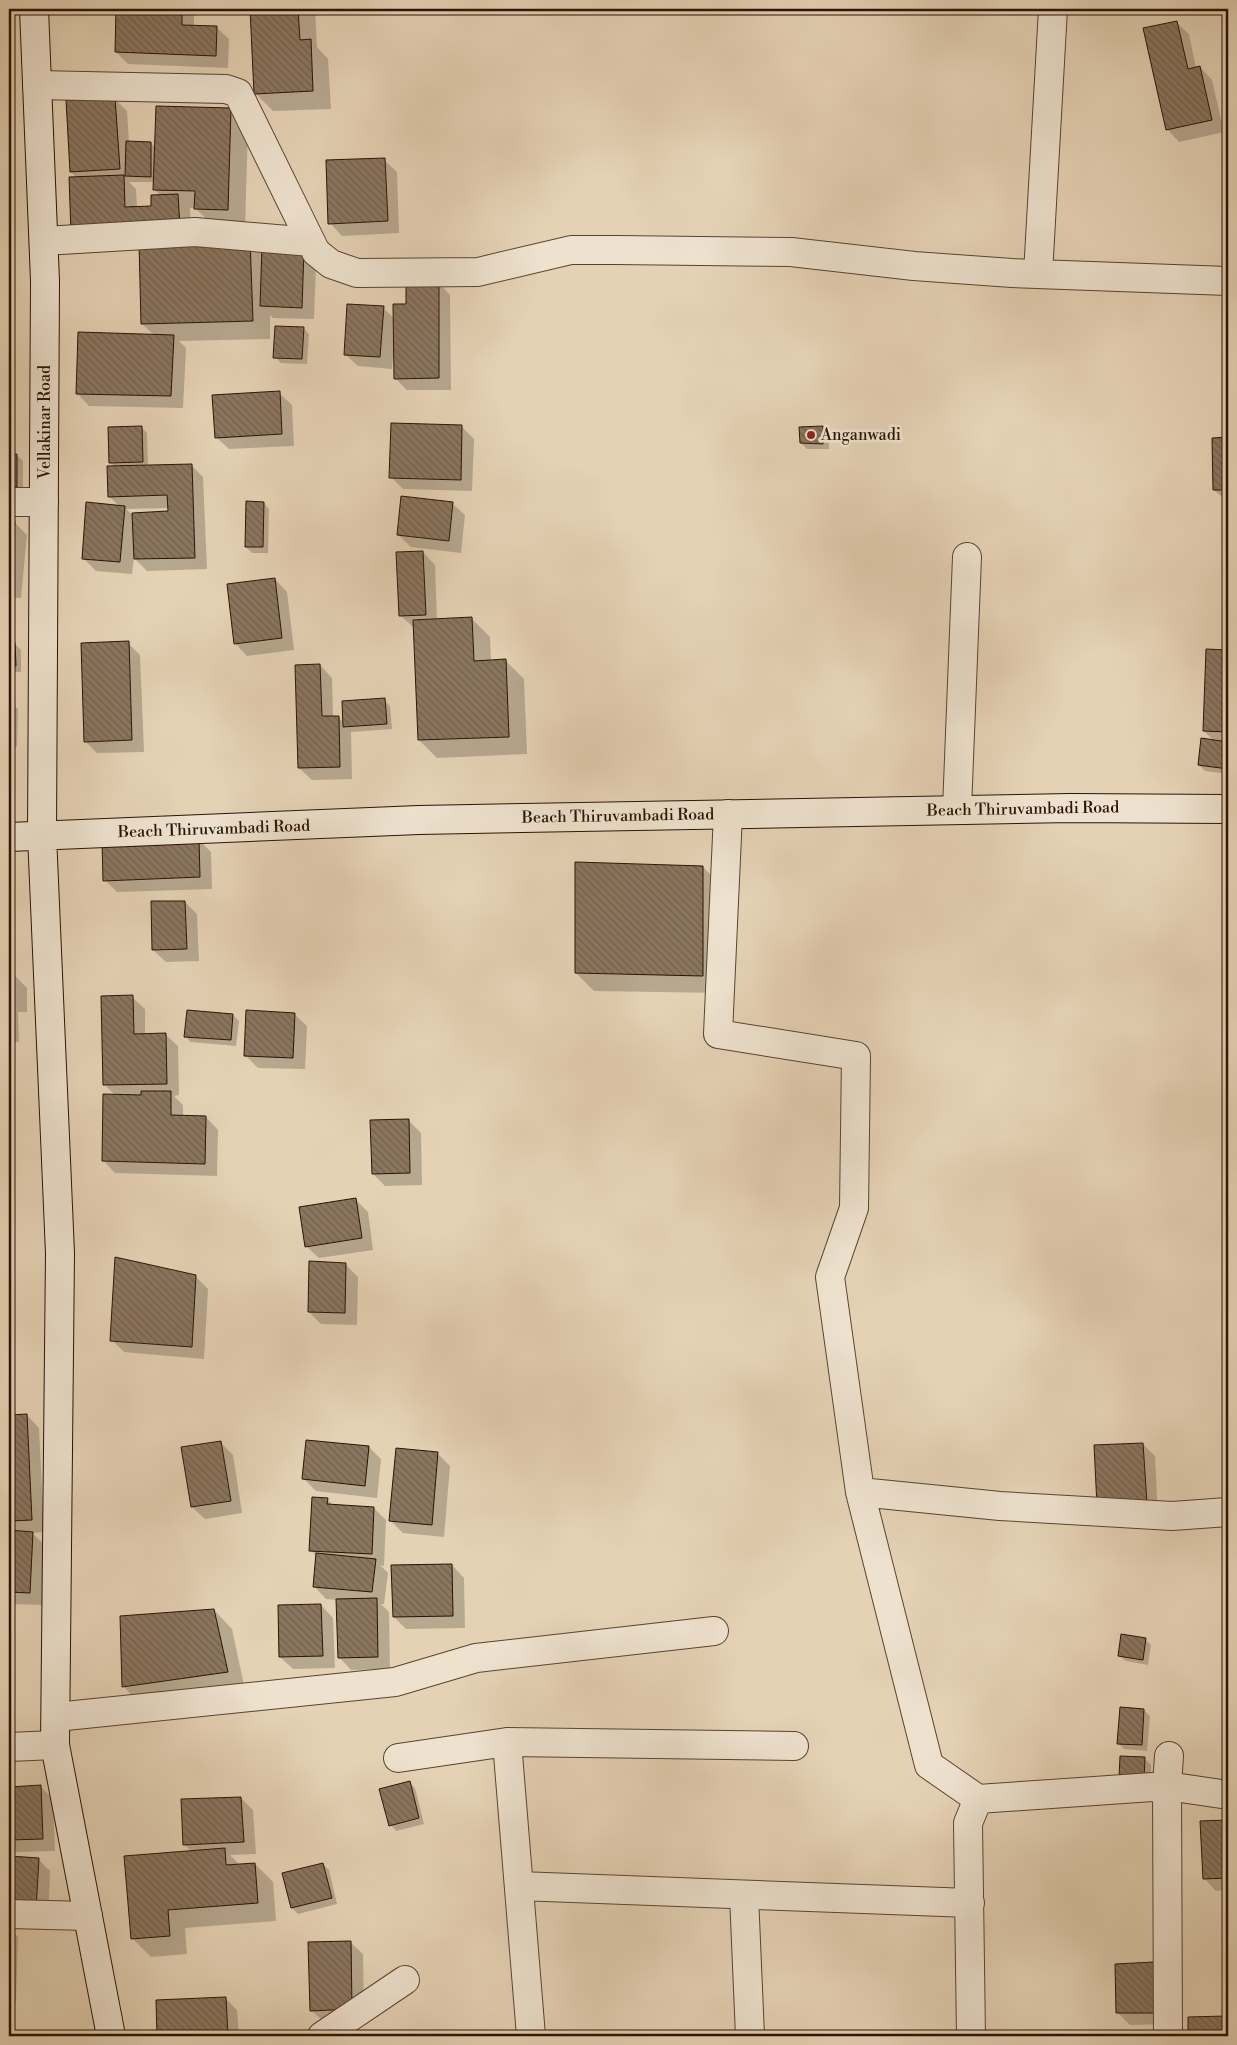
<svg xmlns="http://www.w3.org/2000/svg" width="1237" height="2045" viewBox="0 0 1237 2045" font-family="'Libre Bodoni',serif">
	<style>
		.shadow { fill: #0003; fill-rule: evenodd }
		.building { fill: url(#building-back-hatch); stroke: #2a1304 }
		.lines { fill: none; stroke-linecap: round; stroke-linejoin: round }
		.street-casing { stroke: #594330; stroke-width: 30 }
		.secondary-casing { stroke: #2a1304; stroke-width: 30 }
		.street { stroke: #eee2cf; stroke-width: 28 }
		.secondary { stroke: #eee2cf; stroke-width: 28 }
		.poi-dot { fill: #8f2418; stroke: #eee2cf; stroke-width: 2 }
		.labels { text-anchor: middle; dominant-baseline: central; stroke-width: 5; stroke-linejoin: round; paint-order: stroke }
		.street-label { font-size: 16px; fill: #2a1304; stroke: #eee2cf }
		.poi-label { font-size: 16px; fill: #2a1304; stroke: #eee2cf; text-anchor: start }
	</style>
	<defs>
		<pattern id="building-back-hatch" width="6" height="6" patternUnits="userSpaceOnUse" patternTransform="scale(1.25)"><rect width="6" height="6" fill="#8b7660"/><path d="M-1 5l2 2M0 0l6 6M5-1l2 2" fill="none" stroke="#72604d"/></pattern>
	</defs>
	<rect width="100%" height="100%" fill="#e5d2b5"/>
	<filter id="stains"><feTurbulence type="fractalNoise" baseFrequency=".004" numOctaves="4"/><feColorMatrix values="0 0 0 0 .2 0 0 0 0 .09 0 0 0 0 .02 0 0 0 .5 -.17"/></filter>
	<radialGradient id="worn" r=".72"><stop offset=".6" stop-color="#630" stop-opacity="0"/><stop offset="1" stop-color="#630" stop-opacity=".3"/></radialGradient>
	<path class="shadow" d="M 117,9 L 194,9 L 194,26 L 216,27 L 229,39 L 228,68 L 128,64 L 116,52 Z
		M 252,9 L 315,9 L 317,47 L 328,59 L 331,109 L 273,111 L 255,93 Z
		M 1176,22 L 1189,34 L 1196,68 L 1200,67 L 1212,80 L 1224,132 L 1179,142 L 1167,129 Z
		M 115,99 L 127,111 L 129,143 L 151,143 L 156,148 L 230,109 L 248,127 L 245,228 L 214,226 L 195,208 L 190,208 L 192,242 L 250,240 L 263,253 L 303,251 L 316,263 L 314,319 L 273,318 L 270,315 L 270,339 L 179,341 L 186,348 L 183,408 L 89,406 L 77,393 L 154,335 L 142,324 L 140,242 L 71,172 ZM 129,182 L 155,182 L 154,189 L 161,196 L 153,207 L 137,208 L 136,189 Z
		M 384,160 L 397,172 L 399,233 L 342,236 L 330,223 Z
		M 438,282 L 450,295 L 451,390 L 407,390 L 395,378 L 395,356 L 393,356 L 392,369 L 358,366 L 345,354 L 383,308 L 395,319 L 408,305 Z
		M 303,328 L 309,334 L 307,364 L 281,363 L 275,357 Z
		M 279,393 L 292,405 L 294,446 L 229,449 L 216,437 Z
		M 461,426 L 474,439 L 472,491 L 403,489 L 391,477 Z
		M 141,427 L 147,433 L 148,466 L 191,465 L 203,477 L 207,569 L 147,571 L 134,558 L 132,574 L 96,571 L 83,558 L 119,506 L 110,497 L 115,467 L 110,462 ZM 169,508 L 169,512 L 134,516 L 126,509 Z
		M 823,427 L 829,433 L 829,449 L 807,449 L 801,443 Z
		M 1213,439 L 1228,439 L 1228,502 L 1214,490 Z
		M 9,455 L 17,455 L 23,461 L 23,493 L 9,493 Z
		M 264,503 L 269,509 L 268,553 L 252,553 L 246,547 Z
		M 452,503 L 465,515 L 461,553 L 411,547 L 398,535 Z
		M 9,522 L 15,523 L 27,535 L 21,598 L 9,597 Z
		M 423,552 L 435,565 L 437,620 L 471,618 L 490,637 L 491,661 L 505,660 L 524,679 L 527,754 L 437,758 L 419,740 L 414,628 L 400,615 Z
		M 275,579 L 287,592 L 294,650 L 247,656 L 235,643 Z
		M 128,643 L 140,655 L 144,752 L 97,753 L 85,741 Z
		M 9,644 L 15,644 L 21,650 L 21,672 L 9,672 Z
		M 1207,650 L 1228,651 L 1228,774 L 1205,771 L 1199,765 L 1214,741 L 1204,731 Z
		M 320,665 L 332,678 L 333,717 L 338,717 L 344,723 L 384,700 L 390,706 L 392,729 L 351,732 L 352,779 L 312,780 L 299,768 Z
		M 9,703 L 12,703 L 18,709 L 17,747 L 9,747 Z
		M 199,840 L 211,852 L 212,889 L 117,892 L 105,880 Z
		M 703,867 L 721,885 L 721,993 L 594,991 L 576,973 Z
		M 1228,890 L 1228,956 L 1224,952 Z
		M 185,902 L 197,914 L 199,961 L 166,962 L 153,950 Z
		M 9,970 L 27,988 L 27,1012 L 18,1012 L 19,1042 L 9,1042 Z
		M 132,997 L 145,1009 L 145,1035 L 165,1034 L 178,1046 L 179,1095 L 174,1096 L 183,1105 L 183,1116 L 206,1117 L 218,1130 L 217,1176 L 115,1173 L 103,1160 L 116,1096 L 104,1084 Z
		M 294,1014 L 307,1026 L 305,1069 L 258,1068 L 245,1055 Z
		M 233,1015 L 239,1021 L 236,1046 L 191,1042 L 185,1036 Z
		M 408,1120 L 421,1133 L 422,1185 L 385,1186 L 373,1174 Z
		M 356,1200 L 368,1212 L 373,1250 L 319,1258 L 306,1246 Z
		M 345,1264 L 358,1277 L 357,1325 L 321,1324 L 309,1312 Z
		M 195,1276 L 208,1289 L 204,1359 L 124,1352 L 112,1340 Z
		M 27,1415 L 39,1428 L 44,1532 L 32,1533 L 45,1545 L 42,1605 L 9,1604 L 9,1416 Z
		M 220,1442 L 233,1455 L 242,1513 L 205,1519 L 192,1507 L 182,1448 Z
		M 1143,1444 L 1155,1456 L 1158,1515 L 1111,1517 Z
		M 369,1447 L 381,1459 L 377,1498 L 316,1491 L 303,1478 Z
		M 437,1453 L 450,1466 L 444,1537 L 403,1533 L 391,1521 Z
		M 327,1499 L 334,1506 L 374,1508 L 386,1520 L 384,1566 L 380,1565 L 388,1573 L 384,1604 L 381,1604 L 389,1612 L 390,1669 L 351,1670 L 339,1657 L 337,1600 L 326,1599 L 314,1586 L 317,1556 L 311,1550 Z
		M 452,1565 L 464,1578 L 465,1628 L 406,1629 L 394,1617 Z
		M 321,1605 L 333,1618 L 335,1668 L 293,1669 L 280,1657 Z
		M 214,1610 L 232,1629 L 245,1690 L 141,1705 L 123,1686 Z
		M 1145,1639 L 1151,1645 L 1148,1665 L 1126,1661 L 1120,1656 Z
		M 1144,1710 L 1150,1716 L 1147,1751 L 1124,1749 L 1118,1743 Z
		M 1145,1759 L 1151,1765 L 1150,1785 L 1126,1784 Z
		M 409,1782 L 415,1788 L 424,1824 L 396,1831 L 391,1825 Z
		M 41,1787 L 53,1799 L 55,1851 L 16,1852 L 9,1845 L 9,1788 Z
		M 241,1798 L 253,1810 L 256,1854 L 230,1855 L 240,1865 L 255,1864 L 273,1882 L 276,1921 L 185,1928 L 187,1954 L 151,1957 L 132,1938 L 192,1852 L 184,1844 Z
		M 1228,1821 L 1228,1890 L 1216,1891 L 1204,1878 L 1201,1822 Z
		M 9,1858 L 38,1859 L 50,1871 L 48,1922 L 9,1920 Z
		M 323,1864 L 329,1870 L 337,1904 L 298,1914 L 292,1908 L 283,1874 Z
		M 9,1928 L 18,1937 L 16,2002 L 9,2001 Z
		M 350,1942 L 363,1954 L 364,2021 L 324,2022 L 311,2010 Z
		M 1116,1965 L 1167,2024 L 1130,2025 L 1118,2013 Z
		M 225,1998 L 237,2010 L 239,2036 L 159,2036 L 157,2001 Z
		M 1224,2017 L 1228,2021 L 1228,2036 L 1189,2036 L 1189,2018 Z"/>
	<path class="building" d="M 116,9 L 182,9 L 182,25 L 217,26 L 216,56 L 115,52 Z
		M 250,9 L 298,9 L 300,40 L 311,39 L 313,91 L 254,94 Z
		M 1177,21 L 1188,69 L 1200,66 L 1212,120 L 1166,130 L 1143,28 Z
		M 115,98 L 120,169 L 70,172 L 66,100 Z
		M 156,106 L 231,108 L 228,210 L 194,209 L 195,191 L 153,190 Z
		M 126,141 L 151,142 L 151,177 L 125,176 Z
		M 385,158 L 388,221 L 328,224 L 326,160 Z
		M 124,175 L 125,207 L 151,206 L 151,195 L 178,194 L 180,228 L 71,233 L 69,177 Z
		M 250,239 L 253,321 L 141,324 L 139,242 Z
		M 262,248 L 304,250 L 302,308 L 260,306 Z
		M 406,281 L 439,281 L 439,378 L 394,379 L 393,304 L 406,304 Z
		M 347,304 L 384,306 L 380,357 L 344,355 Z
		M 275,326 L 304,327 L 302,359 L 273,358 Z
		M 78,332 L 174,335 L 171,396 L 76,394 Z
		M 280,391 L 282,434 L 215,438 L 212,395 Z
		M 391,423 L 462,425 L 461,480 L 389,478 Z
		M 142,426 L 143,462 L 109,463 L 108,427 Z
		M 823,426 L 823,444 L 800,443 L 799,427 Z
		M 1228,437 L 1228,490 L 1213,490 L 1212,438 Z
		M 9,454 L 17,454 L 17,487 L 9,487 Z
		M 192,464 L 195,558 L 134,559 L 132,513 L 168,511 L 167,495 L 108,497 L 107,466 Z
		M 401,496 L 453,502 L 449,541 L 397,535 Z
		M 246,501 L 264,502 L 263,547 L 245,547 Z
		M 86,502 L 125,506 L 120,562 L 82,559 Z
		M 9,521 L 15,521 L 9,586 Z
		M 423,551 L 426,615 L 399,616 L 396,552 Z
		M 275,578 L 282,638 L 234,644 L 227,584 Z
		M 472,617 L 474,661 L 506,659 L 509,737 L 418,740 L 413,620 Z
		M 129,641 L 132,740 L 84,742 L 81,643 Z
		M 9,643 L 15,643 L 16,666 L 9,666 Z
		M 1206,649 L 1228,650 L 1228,732 L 1203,731 Z
		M 320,664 L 322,716 L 339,716 L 340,767 L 298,768 L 295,665 Z
		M 385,698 L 387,724 L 343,727 L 342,701 Z
		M 9,702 L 13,702 L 11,742 L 9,742 Z
		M 1201,738 L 1228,742 L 1228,769 L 1198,765 Z
		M 199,839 L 200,877 L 103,881 L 102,842 Z
		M 575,862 L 703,866 L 703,976 L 575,973 Z
		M 1228,871 L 1228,952 L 1223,952 Z
		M 151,901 L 185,901 L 187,949 L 152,950 Z
		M 133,995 L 134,1034 L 166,1033 L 167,1084 L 103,1085 L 101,996 Z
		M 9,1006 L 12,1006 L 13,1036 L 9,1036 Z
		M 187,1010 L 233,1014 L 231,1040 L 184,1037 Z
		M 246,1010 L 295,1013 L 293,1058 L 244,1056 Z
		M 141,1091 L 171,1091 L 171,1115 L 206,1116 L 205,1164 L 102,1161 L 103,1094 L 141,1095 Z
		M 409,1119 L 410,1173 L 372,1174 L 370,1120 Z
		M 356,1198 L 362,1238 L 305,1247 L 299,1207 Z
		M 115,1257 L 196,1275 L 192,1347 L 110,1341 Z
		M 309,1261 L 346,1263 L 345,1313 L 308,1312 Z
		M 27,1414 L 32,1520 L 9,1521 L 9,1415 Z
		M 306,1440 L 369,1446 L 365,1486 L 302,1479 Z
		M 221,1441 L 231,1501 L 191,1507 L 181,1447 Z
		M 1143,1443 L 1147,1503 L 1097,1506 L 1094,1445 Z
		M 396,1448 L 438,1452 L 432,1525 L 389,1521 Z
		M 312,1497 L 328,1498 L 327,1504 L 374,1507 L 372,1554 L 309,1551 Z
		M 9,1530 L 33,1532 L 30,1593 L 9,1592 Z
		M 316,1553 L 376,1559 L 372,1592 L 313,1587 Z
		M 452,1564 L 453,1616 L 393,1617 L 391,1565 Z
		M 377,1598 L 378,1657 L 338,1658 L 336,1599 Z
		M 321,1604 L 323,1656 L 279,1657 L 278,1605 Z
		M 214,1609 L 228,1672 L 122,1687 L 120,1616 Z
		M 1121,1634 L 1146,1638 L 1143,1660 L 1118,1656 Z
		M 1120,1707 L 1144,1709 L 1142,1745 L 1117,1744 Z
		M 1120,1756 L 1145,1757 L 1144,1780 L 1119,1778 Z
		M 410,1781 L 419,1818 L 389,1826 L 379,1789 Z
		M 41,1785 L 43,1839 L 9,1840 L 9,1787 Z
		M 241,1797 L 244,1842 L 183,1845 L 181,1799 Z
		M 1228,1820 L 1228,1878 L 1203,1879 L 1200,1821 Z
		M 225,1848 L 226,1865 L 255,1863 L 258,1903 L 168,1910 L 170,1936 L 131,1939 L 124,1856 Z
		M 9,1856 L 39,1858 L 36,1910 L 9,1909 Z
		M 323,1863 L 332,1898 L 291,1908 L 282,1873 Z
		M 351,1941 L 352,2009 L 310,2011 L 308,1942 Z
		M 1154,1962 L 1155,2013 L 1116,2013 L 1115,1964 Z
		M 226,1997 L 228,2036 L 157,2036 L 156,2000 Z
		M 1225,2016 L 1225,2036 L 1188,2036 L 1188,2017 Z"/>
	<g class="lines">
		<defs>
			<path id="street" d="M 37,85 L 226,89 L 238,93 L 316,252 L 331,264 L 357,273 L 478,272 L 571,250 L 616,250 L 791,252 L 914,266 L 1012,273 L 1228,281
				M 44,241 L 195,232 L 311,242
				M 1038,274 L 1053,9
				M 9,502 L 44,502
				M 957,809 L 967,557
				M 728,814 L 718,1034 L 856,1056 L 854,1208 L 830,1277 L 860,1492 L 929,1765 L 978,1799
				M 860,1492 L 1000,1506 L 1172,1516 L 1228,1512
				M 56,1717 L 395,1682 L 476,1658 L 714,1631
				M 507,1742 L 531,2036
				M 9,1747 L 55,1745
				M 398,1758 L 507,1742 L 794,1746
				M 519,1886 L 970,1903
				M 744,1895 L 750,2036
				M 9,1914 L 88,1916
				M 322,2036 L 405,1980
				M 971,2036 L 968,1823 L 978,1799 L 1167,1786 L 1228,1795
				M 1168,2036 L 1167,1786 L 1169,1756"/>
			<path id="secondary" d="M 34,9 L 45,281 L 42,835 L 60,1253 L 55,1745 L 111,2036
				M 9,837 L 419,820 L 1070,808 L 1228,809"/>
		</defs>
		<use href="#street" class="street-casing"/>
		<use href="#secondary" class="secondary-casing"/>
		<use href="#street" class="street"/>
		<use href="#secondary" class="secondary"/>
	</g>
	<circle class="poi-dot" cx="811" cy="435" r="5"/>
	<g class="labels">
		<g class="street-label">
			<text transform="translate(45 422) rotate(-90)">Vellakinar Road</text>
			<text transform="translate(1023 809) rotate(-1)">Beach Thiruvambadi Road</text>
			<text transform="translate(618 816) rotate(-1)">Beach Thiruvambadi Road</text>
			<text transform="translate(214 829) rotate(-2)">Beach Thiruvambadi Road</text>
		</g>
		<g class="poi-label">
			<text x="821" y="435">Anganwadi</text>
		</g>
	</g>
	<rect width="1237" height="2045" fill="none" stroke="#e5d2b5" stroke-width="30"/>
	<rect x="10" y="10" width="1217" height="2025" fill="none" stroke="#2a1304" stroke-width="2.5"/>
	<rect x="15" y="15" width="1207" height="2015" fill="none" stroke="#2a1304"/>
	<rect width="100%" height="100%" filter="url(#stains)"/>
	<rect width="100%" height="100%" fill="url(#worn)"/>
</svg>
